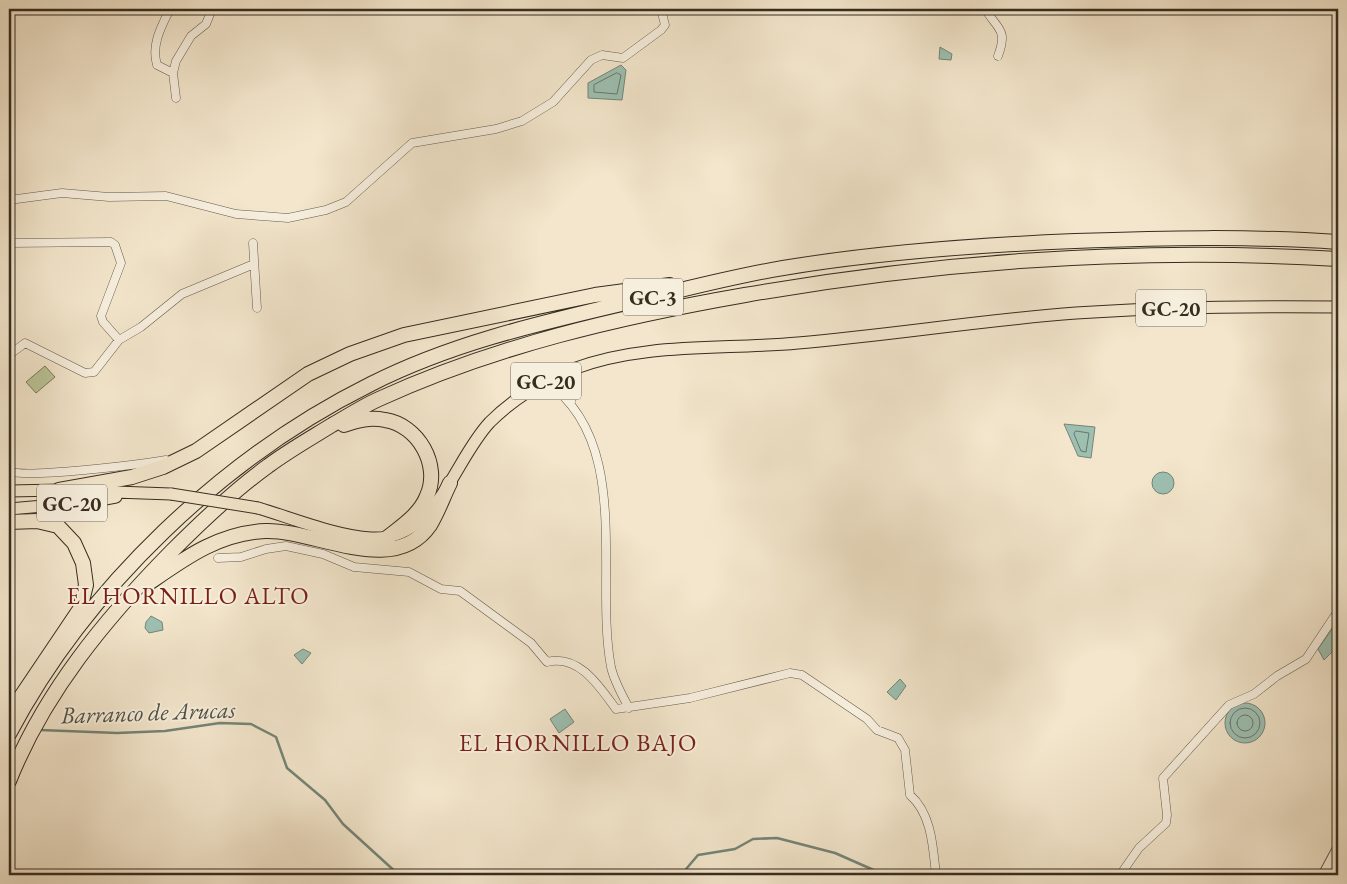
<svg xmlns="http://www.w3.org/2000/svg" width="1347" height="884" viewBox="0 0 1347 884" font-family="'EB Garamond',serif">
	<style>
		.green { fill: #bac598; stroke: #78795c }
		.water { fill: #9dc0b2; stroke: #748578 }
		.lines { fill: none; stroke-linecap: round; stroke-linejoin: round }
		.shore { stroke: #6a766a; stroke-width: 1 }
		.stream { stroke: #748578; stroke-width: 2.5 }
		.minor-casing { stroke: #655b4c; stroke-width: 9 }
		.tertiary-casing { stroke: #655b4c; stroke-width: 11 }
		.primary-casing { stroke: #362d21; stroke-width: 13 }
		.motorway-casing { stroke: #362d21; stroke-width: 16 }
		.minor { stroke: #f7efde; stroke-width: 8 }
		.tertiary { stroke: #f7efde; stroke-width: 9 }
		.primary { stroke: #f3e6cc; stroke-width: 11 }
		.motorway { stroke: #f3e6cc; stroke-width: 14 }
		.primary-bridge-casing { stroke: #362d21; stroke-width: 13; stroke-linecap: butt }
		.primary-bridge { stroke: #f3e6cc; stroke-width: 11 }
		.labels { text-anchor: middle; dominant-baseline: central; stroke-width: 4; stroke-linejoin: round; paint-order: stroke }
		.shield { fill: #f7efde; stroke: #70675a; stroke-width: 1 }
		.shield-label { font-size: 21px; font-weight: bold; fill: #362d21 }
		.neighbourhood-label { font-size: 24px; letter-spacing: 1px; fill: #7a1f14; stroke: #f7efde }
		.water-label { font-size: 24px; font-style: italic; fill: #505245; stroke: #f7efde }
	</style>
	<rect width="100%" height="100%" fill="#f3e6cc"/>
	<filter id="stains"><feTurbulence type="fractalNoise" baseFrequency=".004" numOctaves="4"/><feColorMatrix values="0 0 0 0 .2 0 0 0 0 .09 0 0 0 0 .02 0 0 0 .5 -.17"/></filter>
	<radialGradient id="worn" r=".72"><stop offset=".6" stop-color="#630" stop-opacity="0"/><stop offset="1" stop-color="#630" stop-opacity=".3"/></radialGradient>
	<path class="green" d="M 45,366 L 55,377 L 36,393 L 26,382 Z"/>
	<path class="water" d="M 940,47 L 952,54 L 951,60 L 939,59 Z
		M 621,65 L 626,70 L 622,100 L 588,98 L 588,83 Z
		M 1064,424 L 1095,427 L 1091,458 L 1078,456 Z
		M1152 483a11 11 0 1 1 22 0a11 11 0 1 1-22 0Z
		M 151,616 L 162,622 L 163,630 L 149,633 L 145,628 L 146,622 Z
		M 1337,622 L 1338,646 L 1324,660 L 1318,649 Z
		M 303,649 L 311,653 L 302,664 L 294,655 Z
		M 900,679 L 906,686 L 896,700 L 887,692 Z
		M1225 723a20 20 0 1 1 40 0a20 20 0 1 1-40 0Z
		M 565,709 L 574,722 L 559,733 L 550,719 Z"/>
	<g class="lines">
		<path class="shore" d="M 617,73 L 621,75 L 617,94 L 594,92 L 594,85 Z
			M 1076,431 L 1089,433 L 1086,452 L 1081,451 L 1074,434 Z
			M1230 723a15 15 0 1 1 30 0a15 15 0 1 1-30 0Z
			M1237 723a8 8 0 1 1 16 0a8 8 0 1 1-16 0Z"/>
		<path class="stream" d="M 40,730 L 117,733 L 165,731 L 220,723 L 251,724 L 276,737 L 287,768 L 325,800 L 343,824 L 399,875
			M 681,875 L 698,855 L 735,849 L 753,839 L 777,838 L 835,853 L 885,875"/>
		<defs>
			<path id="minor" d="M 170,9 C 161,27 151,45 157,65 L 173,73
				M 985,9 C 998,30 1008,29 998,56
				M 176,98 L 173,73 L 176,61 L 191,36 L 206,24 L 212,9
				M 9,200 L 62,193 L 109,197 L 166,196 L 236,214 L 288,218 L 326,210 L 346,202 L 412,143 L 496,129 L 522,121 L 553,102 L 591,60 L 602,55 L 623,58 L 661,30 L 665,25 L 661,9
				M 9,243 L 111,242 L 115,245 L 121,263 L 101,316 L 103,322 L 119,340
				M 253,243 L 257,308
				M 9,355 L 25,343 L 85,373 L 94,372 L 119,340 L 141,327 L 182,294 L 254,264
				M 545,381 C 634,441 594,577 611,667 C 614,681 622,695 629,708
				M 571,401 L 568,387 L 572,369
				M 9,471 C 24,479 143,464 166,460
				M 218,558 L 241,557 L 266,549 L 286,546 L 323,554 L 354,567 L 409,572 L 441,589 L 460,591 L 531,643 L 547,662 C 579,654 599,686 616,709 L 690,698 L 790,673 L 802,675 L 867,719 L 877,730 L 898,738 L 905,750 L 910,795 C 932,814 933,848 936,875
				M 1120,875 L 1139,848 L 1166,823 L 1167,815 L 1163,778 L 1229,705 L 1254,694 L 1277,676 L 1306,659 L 1338,611"/>
			<path id="tertiary" d="M 1323,875 L 1338,847"/>
			<path id="primary" d="M 9,491 L 59,490 L 171,494
				M 258,508 C 292,518 336,536 371,538 C 437,541 453,461 490,422 C 512,400 544,379 573,369 C 645,342 723,350 798,343 C 891,335 983,320 1076,313 C 1163,307 1251,306 1338,307
				M 9,509 L 89,502 L 116,497"/>
			<path id="motorway" d="M 344,425 C 358,420 370,417 385,420 C 418,425 441,465 427,496 C 420,514 403,525 388,537
				M 59,490 L 132,477 L 163,467 L 196,451 L 308,374 L 350,354 L 404,335 L 595,295 L 670,285
				M 9,522 L 37,521 L 58,526 L 74,543 L 83,563 L 86,585 L 80,609 L 14,707
				M 149,583 C 185,558 219,533 265,531 C 314,529 394,578 430,525 C 438,512 443,497 450,483
				M 9,734 C 86,588 224,457 371,384 C 450,344 536,324 621,304 C 675,292 729,277 783,268 C 879,252 978,245 1075,241 C 1163,238 1250,236 1338,242
				M 9,781 C 44,693 105,619 171,552 C 201,522 233,491 268,466 C 288,451 311,438 332,425 C 348,416 363,406 379,399 C 495,346 619,317 745,295 C 940,261 1140,247 1338,259"/>
		</defs>
		<use href="#minor" class="minor-casing"/>
		<use href="#tertiary" class="tertiary-casing"/>
		<use href="#primary" class="primary-casing"/>
		<use href="#motorway" class="motorway-casing"/>
		<use href="#minor" class="minor"/>
		<use href="#tertiary" class="tertiary"/>
		<use href="#primary" class="primary"/>
		<use href="#motorway" class="motorway"/>
		<defs>
			<path id="primary-bridge" d="M 171,494 L 258,508"/>
		</defs>
		<use href="#primary-bridge" class="primary-bridge-casing"/>
		<use href="#primary-bridge" class="primary-bridge"/>
	</g>
	<g class="labels">
		<g class="shield">
			<rect x="623" y="278.5" width="60" height="37" rx="4"/>
			<rect x="1136" y="289.5" width="70" height="37" rx="4"/>
			<rect x="511" y="362.5" width="70" height="37" rx="4"/>
			<rect x="37" y="484.5" width="70" height="37" rx="4"/>
		</g>
		<g class="shield-label">
			<text x="653" y="297">GC-3</text>
			<text x="1171" y="308">GC-20</text>
			<text x="546" y="381">GC-20</text>
			<text x="72" y="503">GC-20</text>
		</g>
		<g class="neighbourhood-label">
			<text x="188" y="595">EL HORNILLO ALTO</text>
			<text x="578" y="742">EL HORNILLO BAJO</text>
		</g>
		<g class="water-label">
			<text transform="translate(148 712) rotate(-2)">Barranco de Arucas</text>
		</g>
	</g>
	<rect width="1347" height="884" fill="none" stroke="#f3e6cc" stroke-width="30"/>
	<rect x="10" y="10" width="1327" height="864" fill="none" stroke="#362d21" stroke-width="2.5"/>
	<rect x="15" y="15" width="1317" height="854" fill="none" stroke="#362d21"/>
	<rect width="100%" height="100%" filter="url(#stains)"/>
	<rect width="100%" height="100%" fill="url(#worn)"/>
</svg>
